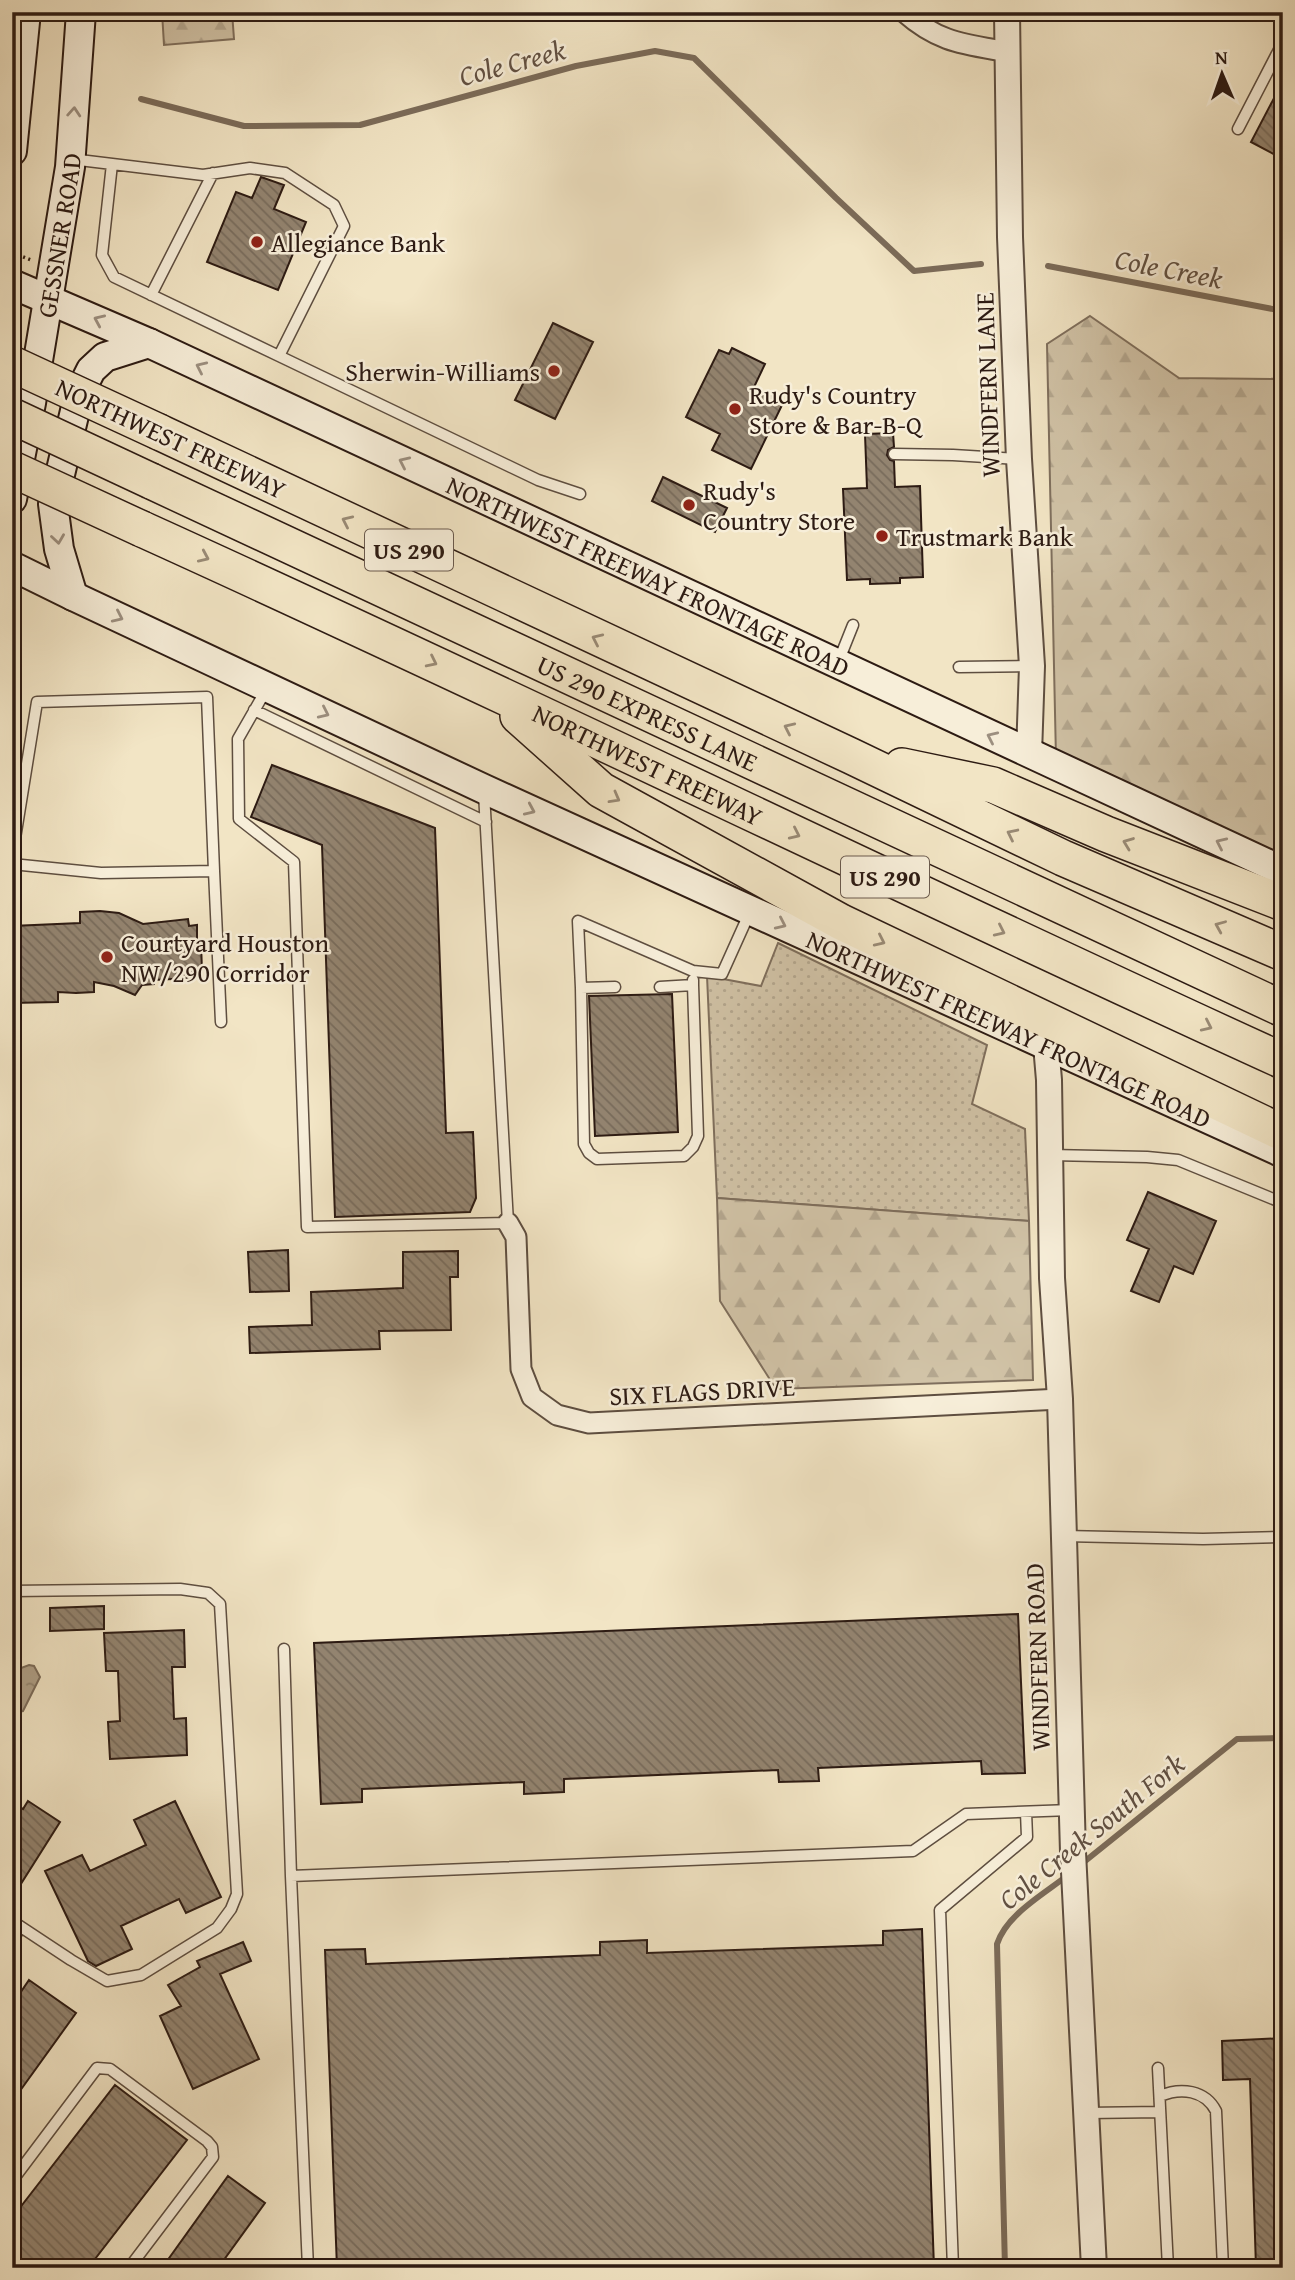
<svg xmlns="http://www.w3.org/2000/svg" width="1295" height="2280" viewBox="0 0 1295 2280" font-family="'Gentium Book Plus',serif">
	<style>
		.grass { fill: url(#grass-dots); stroke: #7f6f5d; stroke-width: 2 }
		.forest { fill: url(#forest-firs); stroke: #7f6f5d; stroke-width: 2 }
		.water { fill: url(#water-ripples); stroke: #7b6b59; stroke-width: 2 }
		.lines { fill: none; stroke-linecap: round; stroke-linejoin: round }
		.stream { stroke: #7b6b59; stroke-width: 6 }
		.building { fill: url(#building-back-hatch); stroke: #2d1b13; stroke-width: 2 }
		.service-casing { stroke: #5e4e40; stroke-width: 13 }
		.minor-casing { stroke: #5e4e40; stroke-width: 23 }
		.tertiary-casing { stroke: #5e4e40; stroke-width: 28 }
		.secondary-casing { stroke: #2d1b13; stroke-width: 32 }
		.motorway-casing { stroke: #2d1b13; stroke-width: 38 }
		.path { stroke: #2d1b13; stroke-width: 3.5; stroke-dasharray: 2 3.5; stroke-linecap: butt }
		.service { stroke: #f7eed9; stroke-width: 10 }
		.minor { stroke: #f7eed9; stroke-width: 19 }
		.tertiary { stroke: #f7eed9; stroke-width: 24 }
		.secondary { stroke: #f7eed9; stroke-width: 28 }
		.motorway { stroke: #f2e5c5; stroke-width: 35 }
		.motorway-bridge-casing { stroke: #2d1b13; stroke-width: 38; stroke-linecap: butt }
		.motorway-bridge { stroke: #f2e5c5; stroke-width: 35 }
		.oneway { stroke: #9c8f80 }
		.oneway2 { stroke: #998a75 }
		.poi-dot { fill: #8f2418; stroke: #f7eed9; stroke-width: 2.5 }
		.labels { text-anchor: middle; dominant-baseline: central; stroke-width: 5; stroke-linejoin: round; paint-order: stroke }
		.shield { fill: #f7eed9; stroke: #6a5a4e; stroke-width: 2 }
		.shield-label { font-size: 24px; font-weight: bold; fill: #2d1b13 }
		.street-label { font-size: 26px; fill: #2d1b13; stroke: #f7eed9 }
		.poi-label { font-size: 26px; fill: #2d1b13; stroke: #f7eed9; text-anchor: start }
		.water-label { font-size: 28px; font-style: italic; fill: #615042; stroke: #f7eed9 }
	</style>
	<defs>
		<pattern id="grass-dots" width="8" height="8" patternUnits="userSpaceOnUse" patternTransform="scale(1.75)"><rect width="8" height="8" fill="#d1c3a7"/><path d="M2 2h.1M6 6h.1" fill="none" stroke="#b4a78f" stroke-width="1.8" stroke-linecap="round"/></pattern>
		<pattern id="forest-firs" width="22" height="20" patternUnits="userSpaceOnUse" patternTransform="scale(1.75)"><rect width="22" height="20" fill="#d1c3a7"/><path d="M5 1l3.5 6h-7zM16 11l3.5 6h-7z" fill="#b4a78f"/></pattern>
		<pattern id="water-ripples" width="26" height="14" patternUnits="userSpaceOnUse" patternTransform="scale(1.75)"><rect width="26" height="14" fill="#afa088"/><path d="M2 4q2-2 4 0t4 0M15 11q2-2 4 0t4 0" fill="none" stroke="#8f826e"/></pattern>
		<pattern id="building-back-hatch" width="6" height="6" patternUnits="userSpaceOnUse" patternTransform="scale(1.75)"><rect width="6" height="6" fill="#938470"/><path d="M-1 5l2 2M0 0l6 6M5-1l2 2" fill="none" stroke="#786b5b"/></pattern>
	</defs>
	<rect width="100%" height="100%" fill="#f2e5c5"/>
	<filter id="stains"><feTurbulence type="fractalNoise" baseFrequency=".00286" numOctaves="4"/><feColorMatrix values="0 0 0 0 .2 0 0 0 0 .09 0 0 0 0 .02 0 0 0 .5 -.17"/></filter>
	<radialGradient id="worn" r=".72"><stop offset=".6" stop-color="#630" stop-opacity="0"/><stop offset="1" stop-color="#630" stop-opacity=".3"/></radialGradient>
	<path class="grass" d="M 778,943 L 987,1045 L 972,1104 L 1025,1129 L 1029,1221 L 717,1198 L 707,976 L 761,986 Z"/>
	<path class="forest" d="M 162,12 L 232,12 L 234,39 L 164,45 Z
		M 1090,316 L 1179,378 L 1283,379 L 1283,859 L 1056,758 L 1047,344 Z
		M 717,1198 L 1029,1221 L 1033,1380 L 776,1389 L 720,1301 Z"/>
	<path class="water" d="M 29,1665 L 34,1666 L 40,1677 L 23,1711 L 12,1713 L 12,1678 L 16,1678 L 21,1668 Z"/>
	<g class="lines">
		<path class="stream" d="M 141,99 L 244,126 L 360,125 L 576,66 L 655,51 L 694,58 L 836,198 L 914,271 L 981,264
			M 1048,266 L 1283,311
			M 1079,1866 L 1237,1739 L 1283,1738
			M 1005,2268 L 997,1944 C 1007,1914 1044,1894 1068,1875"/>
	</g>
	<path class="building" d="M 1283,81 L 1283,159 L 1251,142 Z
		M 261,177 L 284,185 L 274,209 L 306,222 L 278,290 L 207,262 L 236,192 L 252,198 Z
		M 553,323 L 593,342 L 555,419 L 515,400 Z
		M 732,348 L 765,364 L 754,387 L 784,401 L 751,469 L 712,450 L 720,434 L 686,417 L 719,350 L 729,354 Z
		M 893,433 L 894,447 L 888,450 L 887,455 L 890,460 L 894,461 L 895,487 L 920,486 L 923,577 L 900,578 L 900,583 L 870,584 L 870,579 L 847,580 L 843,489 L 867,488 L 865,434 Z
		M 663,477 L 727,508 L 715,532 L 652,501 Z
		M 272,765 L 435,828 L 446,1133 L 473,1132 L 476,1198 L 470,1212 L 335,1217 L 322,845 L 251,817 Z
		M 100,911 L 119,913 L 143,924 L 188,919 L 189,926 L 197,925 L 197,942 L 201,942 L 202,972 L 190,972 L 191,978 L 154,980 L 154,984 L 142,985 L 135,995 L 114,986 L 94,982 L 94,992 L 76,993 L 58,992 L 58,1002 L 12,1003 L 12,926 L 80,923 L 80,912 Z
		M 672,994 L 678,1132 L 595,1136 L 589,996 Z
		M 1148,1192 L 1216,1221 L 1193,1274 L 1174,1266 L 1159,1302 L 1131,1291 L 1149,1249 L 1127,1240 Z
		M 288,1250 L 289,1291 L 250,1292 L 248,1252 Z
		M 458,1251 L 458,1277 L 450,1277 L 451,1330 L 379,1331 L 380,1349 L 250,1353 L 249,1327 L 312,1325 L 311,1292 L 403,1288 L 403,1252 Z
		M 104,1606 L 104,1629 L 50,1631 L 50,1608 Z
		M 1018,1614 L 1025,1773 L 982,1774 L 981,1761 L 818,1768 L 819,1781 L 779,1782 L 778,1770 L 564,1779 L 564,1792 L 524,1794 L 524,1782 L 362,1789 L 362,1802 L 321,1804 L 314,1643 Z
		M 184,1630 L 185,1667 L 172,1667 L 174,1719 L 186,1718 L 187,1755 L 110,1759 L 108,1722 L 120,1721 L 118,1671 L 106,1671 L 104,1633 Z
		M 28,1801 L 60,1822 L 12,1898 L 12,1802 L 23,1809 Z
		M 175,1801 L 221,1897 L 186,1913 L 179,1899 L 121,1926 L 132,1949 L 96,1966 L 88,1961 L 45,1871 L 82,1855 L 90,1871 L 146,1845 L 134,1820 Z
		M 922,1929 L 934,2268 L 893,2268 L 893,2266 L 835,2268 L 337,2268 L 325,1950 L 365,1949 L 366,1964 L 600,1955 L 600,1942 L 647,1940 L 647,1953 L 883,1945 L 883,1931 Z
		M 243,1942 L 251,1961 L 220,1974 L 259,2059 L 193,2089 L 160,2016 L 181,2006 L 168,1985 L 200,1967 L 197,1961 Z
		M 29,1980 L 76,2013 L 12,2102 L 12,2005 Z
		M 1283,2038 L 1283,2268 L 1256,2268 L 1250,2079 L 1223,2080 L 1222,2041 Z
		M 115,2085 L 187,2140 L 88,2268 L 12,2268 L 12,2218 Z
		M 228,2176 L 265,2203 L 218,2268 L 162,2268 Z"/>
	<g class="lines">
		<defs>
			<path id="service" d="M 1238,129 L 1283,42
				M 71,159 L 203,175 L 250,168 L 285,173 L 334,205 L 344,226 L 279,356 L 538,480 L 580,494
				M 112,164 L 102,255 L 114,277 L 279,356
				M 151,295 L 213,173
				M 894,454 L 953,455 L 1019,459
				M 839,660 L 853,625
				M 959,667 L 1031,666
				M 266,690 L 238,739 L 239,819 L 294,862 L 307,1227 L 508,1223 L 484,793
				M 254,710 L 486,822
				M 12,857 L 37,702 L 207,697 L 214,871 L 101,873 L 12,864
				M 214,871 L 221,1022
				M 615,987 L 581,988 L 578,921 L 693,971 L 722,974 L 749,914
				M 660,987 L 693,985 L 693,980
				M 581,988 L 584,1144 L 589,1153 L 597,1159 L 684,1156 L 693,1147 L 698,1136 L 693,985
				M 1050,1155 L 1147,1157 L 1178,1160 L 1283,1203
				M 1064,1536 L 1203,1539 L 1283,1537
				M 12,1591 L 180,1589 L 208,1593 L 220,1604 L 237,1894 L 231,1909 L 217,1928 L 141,1975 L 107,1981 L 71,1960 L 12,1921
				M 284,1649 L 291,1876
				M 12,1940 L 21,1927
				M 1158,2068 L 1168,2268
				M 1160,2096 C 1181,2087 1205,2090 1216,2111 L 1223,2268
				M 1087,2113 L 1160,2112
				M 12,2181 L 97,2068 L 110,2069 L 207,2141 L 212,2147 L 213,2157 L 129,2268
				M 308,2268 L 291,1876 L 913,1851 L 966,1814 L 1071,1810
				M 953,2268 L 940,1910 L 1027,1837 L 1026,1812"/>
			<path id="minor" d="M 904,12 C 939,43 964,44 1008,52
				M 508,1223 L 516,1237 L 521,1369 L 532,1397 L 557,1415 L 589,1423 L 1060,1399"/>
			<path id="tertiary" d="M 1007,12 L 1010,237 L 1019,459 L 1032,666 L 1029,754
				M 1046,1045 L 1049,1080 L 1052,1278 L 1060,1399 L 1073,1852 L 1094,2268"/>
			<g id="secondary">
				<path d="M 12,151 L 26,12"/>
				<path id="s1" d="M 12,284 L 149,343 L 1283,871"/>
				<path id="s2" d="M 12,499 L 31,403 L 70,167 L 81,12"/>
				<path id="s3" d="M 12,566 L 73,596 L 484,789 L 1283,1153"/>
				<path d="M 73,596 L 59,549 L 53,504 L 79,394 L 91,370 L 105,357 L 149,343"/>
			</g>
			<g id="motorway">
				<path d="M 159,432 L 851,756 L 1063,858 L 1283,953"/>
				<path id="s4" d="M 151,481 L 1283,1009"/>
				<path id="s5" d="M 142,529 C 524,702 901,887 1283,1061"/>
				<path d="M 518,716 L 601,790 L 841,922 L 1283,1133"/>
				<path d="M 902,766 L 993,785 L 1106,834 L 1283,903"/>
			</g>
		</defs>
		<use href="#service" class="service-casing"/>
		<use href="#minor" class="minor-casing"/>
		<use href="#tertiary" class="tertiary-casing"/>
		<use href="#secondary" class="secondary-casing"/>
		<use href="#motorway" class="motorway-casing"/>
		<path class="path" d="M 18,255 L 31,260"/>
		<use href="#service" class="service"/>
		<use href="#minor" class="minor"/>
		<use href="#tertiary" class="tertiary"/>
		<use href="#secondary" class="secondary"/>
		<use href="#motorway" class="motorway"/>
		<defs>
			<path id="motorway-bridge" d="M 12,364 L 159,432
				M 12,416 L 151,481
				M 12,469 L 142,529"/>
		</defs>
		<use href="#motorway-bridge" class="motorway-bridge-casing"/>
		<use href="#motorway-bridge" class="motorway-bridge"/>
	</g>
	<defs><path id="oneway-chevron" d="M-2-3.5L2.5 0L-2 3.5" fill="none" stroke-width="1.6" stroke-linecap="round" stroke-linejoin="round" transform="scale(1.75)"/></defs>
	<g class="oneway">
		<use href="#oneway-chevron" transform="translate(74 112) rotate(-86)"/>
		<use href="#oneway-chevron" transform="translate(99 320) rotate(-156)"/>
		<use href="#oneway-chevron" transform="translate(201 367) rotate(-155)"/>
		<use href="#oneway-chevron" transform="translate(404 462) rotate(-155)"/>
		<use href="#oneway-chevron" transform="translate(58 539) rotate(82)"/>
		<use href="#oneway-chevron" transform="translate(118 617) rotate(25)"/>
		<use href="#oneway-chevron" transform="translate(324 713) rotate(25)"/>
		<use href="#oneway-chevron" transform="translate(992 737) rotate(-155)"/>
		<use href="#oneway-chevron" transform="translate(530 810) rotate(24)"/>
		<use href="#oneway-chevron" transform="translate(1221 843) rotate(-155)"/>
		<use href="#oneway-chevron" transform="translate(781 924) rotate(25)"/>
	</g>
	<g class="oneway2">
		<use href="#oneway-chevron" transform="translate(347 521) rotate(-155)"/>
		<use href="#oneway-chevron" transform="translate(204 557) rotate(24)"/>
		<use href="#oneway-chevron" transform="translate(597 639) rotate(-155)"/>
		<use href="#oneway-chevron" transform="translate(432 662) rotate(26)"/>
		<use href="#oneway-chevron" transform="translate(789 728) rotate(-155)"/>
		<use href="#oneway-chevron" transform="translate(615 798) rotate(29)"/>
		<use href="#oneway-chevron" transform="translate(795 834) rotate(25)"/>
		<use href="#oneway-chevron" transform="translate(1012 834) rotate(-154)"/>
		<use href="#oneway-chevron" transform="translate(1128 843) rotate(-159)"/>
		<use href="#oneway-chevron" transform="translate(1220 926) rotate(-157)"/>
		<use href="#oneway-chevron" transform="translate(1000 931) rotate(25)"/>
		<use href="#oneway-chevron" transform="translate(880 941) rotate(25)"/>
		<use href="#oneway-chevron" transform="translate(1207 1026) rotate(25)"/>
	</g>
	<g class="poi-dot">
		<circle cx="257" cy="242" r="7"/>
		<circle cx="554" cy="371" r="7"/>
		<circle cx="735" cy="409" r="7"/>
		<circle cx="689" cy="505" r="7"/>
		<circle cx="882" cy="536" r="7"/>
		<circle cx="107" cy="957" r="7"/>
	</g>
	<g class="labels">
		<g class="shield">
			<rect x="365" y="529.5" width="88" height="41" rx="5"/>
			<rect x="841" y="856.5" width="88" height="41" rx="5"/>
		</g>
		<g class="shield-label">
			<text x="409" y="550">US 290</text>
			<text x="885" y="877">US 290</text>
		</g>
		<g class="street-label">
			<text stroke="none"><textPath href="#s2" startOffset="268">GESSNER ROAD</textPath></text>
			<text transform="translate(987 385) rotate(-92)">WINDFERN LANE</text>
			<text transform="translate(171 438) rotate(25)">NORTHWEST FREEWAY</text>
			<text stroke="none"><textPath href="#s1" startOffset="700">NORTHWEST FREEWAY FRONTAGE ROAD</textPath></text>
			<text stroke="none"><textPath href="#s4" startOffset="548">US 290 EXPRESS LANE</textPath></text>
			<text stroke="none"><textPath href="#s5" startOffset="558">NORTHWEST FREEWAY</textPath></text>
			<text stroke="none"><textPath href="#s3" startOffset="1099">NORTHWEST FREEWAY FRONTAGE ROAD</textPath></text>
			<text transform="translate(702 1391) rotate(-3)">SIX FLAGS DRIVE</text>
			<text transform="translate(1037 1657) rotate(-92)">WINDFERN ROAD</text>
		</g>
		<g class="poi-label">
			<text x="271" y="242">Allegiance Bank</text>
			<text x="540" y="371" text-anchor="end">Sherwin-Williams</text>
			<text x="749" y="394">Rudy's Country<tspan x="749" dy="30">Store &amp; Bar-B-Q</tspan></text>
			<text x="703" y="490">Rudy's<tspan x="703" dy="30">Country Store</tspan></text>
			<text x="896" y="536">Trustmark Bank</text>
			<text x="121" y="942">Courtyard Houston<tspan x="121" dy="30">NW/290 Corridor</tspan></text>
		</g>
		<g class="water-label">
			<text transform="translate(512 62) rotate(-15)">Cole Creek</text>
			<text transform="translate(1169 268) rotate(11)">Cole Creek</text>
			<text transform="translate(1091 1831) rotate(-39)">Cole Creek South Fork</text>
		</g>
	</g>
	<rect width="1295" height="2280" fill="none" stroke="#f2e5c5" stroke-width="42"/>
	<rect x="14" y="14" width="1267" height="2252" fill="none" stroke="#2d1b13" stroke-width="3.5"/>
	<rect x="21" y="21" width="1253" height="2238" fill="none" stroke="#2d1b13" stroke-width="2"/>
	<g transform="translate(1222 74) rotate(358)" stroke="#f7eed9" stroke-width="5" paint-order="stroke">
	<path d="M0-5L12 26L0 18L-12 26Z" fill="#2d1b13"/>
	<text y="-10" font-size="19" font-weight="bold" text-anchor="middle" fill="#2d1b13">N</text>
	</g>
	<rect width="100%" height="100%" filter="url(#stains)"/>
	<rect width="100%" height="100%" fill="url(#worn)"/>
</svg>
